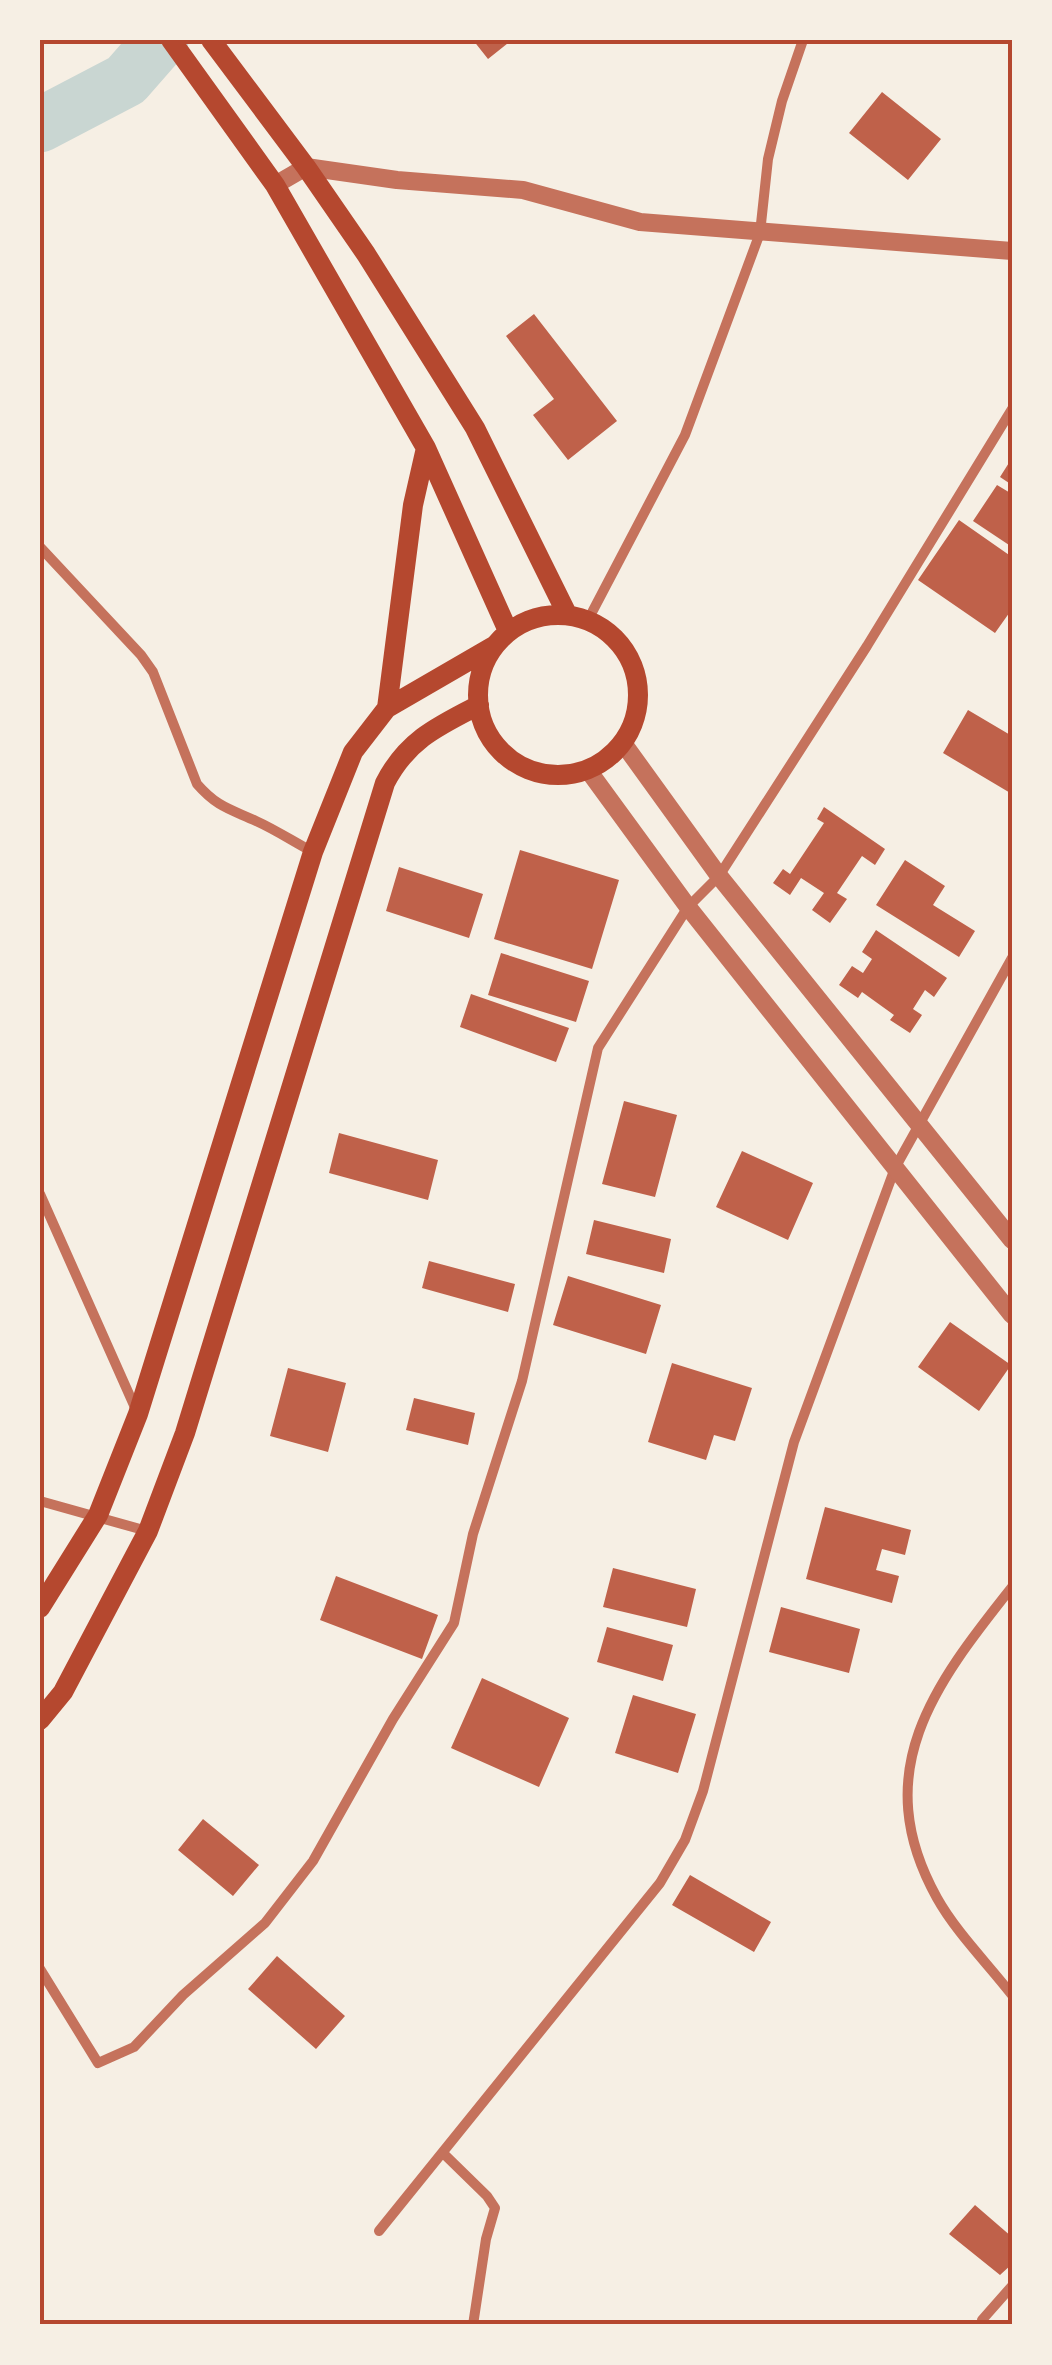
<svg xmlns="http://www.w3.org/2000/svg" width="1052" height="2365" viewBox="0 0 1052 2365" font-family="'Noto Serif',serif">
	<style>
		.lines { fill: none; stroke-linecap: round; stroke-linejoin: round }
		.river { stroke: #c9d6d2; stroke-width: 55 }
		.building { fill: #bf614a }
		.minor { stroke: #c5725c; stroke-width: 10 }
		.tertiary { stroke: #c5725c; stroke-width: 18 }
		.secondary { stroke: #b5482f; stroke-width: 20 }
		.neatline { fill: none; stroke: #b5482f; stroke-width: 4 }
	</style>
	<rect width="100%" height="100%" fill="#f6efe4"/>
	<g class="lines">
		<path class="river" d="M 40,125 L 126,80 L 161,40"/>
	</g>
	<path class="building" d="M 473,40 L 512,40 L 488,59 Z
		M 882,92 L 941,139 L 908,180 L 849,133 Z
		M 534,314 L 617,421 L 568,460 L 533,415 L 554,399 L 506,336 Z
		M 1012,458 L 1012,485 L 1000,477 Z
		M 997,485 L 1012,494 L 1012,547 L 973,521 Z
		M 959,520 L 1012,557 L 1012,609 L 995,633 L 918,580 Z
		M 968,710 L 1012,736 L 1012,794 L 943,753 Z
		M 824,807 L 885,849 L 875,865 L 862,856 L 837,893 L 847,899 L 830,923 L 812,910 L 824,893 L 801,878 L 790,895 L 773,883 L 783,869 L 790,874 L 824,823 L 817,819 Z
		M 520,850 L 619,880 L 592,969 L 494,939 Z
		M 905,860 L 945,886 L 933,905 L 975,931 L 959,957 L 876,905 Z
		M 399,867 L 483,894 L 469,938 L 386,911 Z
		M 876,930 L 947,978 L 934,997 L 925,990 L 913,1009 L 922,1015 L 910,1033 L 890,1020 L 894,1015 L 862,992 L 858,998 L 839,985 L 852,966 L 863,973 L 872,959 L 862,952 Z
		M 501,953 L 589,981 L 576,1022 L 488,995 Z
		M 471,994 L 569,1028 L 556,1062 L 460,1027 Z
		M 624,1101 L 677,1115 L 655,1197 L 602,1184 Z
		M 339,1133 L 438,1160 L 428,1200 L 329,1173 Z
		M 742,1151 L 813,1183 L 788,1240 L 716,1207 Z
		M 594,1220 L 671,1239 L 664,1273 L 586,1254 Z
		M 429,1261 L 515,1284 L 508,1312 L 422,1288 Z
		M 568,1276 L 661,1305 L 646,1354 L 553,1325 Z
		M 950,1322 L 1011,1365 L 979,1411 L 918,1367 Z
		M 672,1363 L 752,1388 L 735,1441 L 714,1435 L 706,1460 L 648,1442 Z
		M 288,1368 L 346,1383 L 328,1452 L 270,1436 Z
		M 414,1398 L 475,1413 L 468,1445 L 406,1430 Z
		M 825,1507 L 911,1530 L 905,1555 L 882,1549 L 876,1570 L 899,1576 L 892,1603 L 806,1579 Z
		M 613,1568 L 696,1589 L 687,1627 L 603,1607 Z
		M 336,1576 L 438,1615 L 422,1659 L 320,1620 Z
		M 781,1607 L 860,1629 L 849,1673 L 769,1652 Z
		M 607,1627 L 673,1645 L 663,1681 L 597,1662 Z
		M 482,1678 L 569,1718 L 539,1787 L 451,1748 Z
		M 633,1695 L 696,1714 L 678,1773 L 615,1753 Z
		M 203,1819 L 259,1865 L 233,1896 L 178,1850 Z
		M 690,1875 L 771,1922 L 754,1952 L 672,1905 Z
		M 277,1956 L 345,2016 L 316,2049 L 248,1989 Z
		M 975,2205 L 1012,2237 L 1012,2264 L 1000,2275 L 949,2234 Z"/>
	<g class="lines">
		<path class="minor" d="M 40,547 L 141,655 L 153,672 L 197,784 C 217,807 230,809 256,821 C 276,830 294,842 313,852
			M 588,620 L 685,435 L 760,233 L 768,159 L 782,101 L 803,40
			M 40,1194 L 137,1412
			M 40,1501 L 147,1531
			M 1012,1587 C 934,1685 867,1772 937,1898 C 956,1932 988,1964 1012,1995
			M 40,1969 L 98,2063 L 134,2047 L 183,1995 L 265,1923 L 313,1861 L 393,1719 L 454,1623 L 473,1534 L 522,1381 L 598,1048 L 688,907 L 719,876 L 867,646 L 1012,409
			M 444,2154 L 487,2196 L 495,2208 L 486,2239 L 473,2325
			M 379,2231 L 660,1883 L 685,1840 L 703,1791 L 794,1442 L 895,1168 L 1012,958
			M 982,2320 L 1012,2286"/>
		<path class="tertiary" d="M 275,185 L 306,167 L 397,180 L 523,190 L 640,222 L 1012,251
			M 623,743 L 719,876 L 1012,1240
			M 588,770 L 688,907 L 1012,1315"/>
		<path class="secondary" d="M 171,40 L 275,185 L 426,448 L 508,631
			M 211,40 L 306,167 L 366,254 L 475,428 L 567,614
			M478 695a80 80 0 1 1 160 0a80 80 0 1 1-160 0Z
			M 387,708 L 413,505 L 426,448
			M 40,1608 L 98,1515 L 138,1414 L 313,852 L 353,752 L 387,708 L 494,646
			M 40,1720 L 63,1692 L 148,1531 L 185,1433 L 385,783 C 407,740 438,726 479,705"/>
	</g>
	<rect width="1052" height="2365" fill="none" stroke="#f6efe4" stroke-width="85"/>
	<rect x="42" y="42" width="968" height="2280" class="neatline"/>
</svg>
